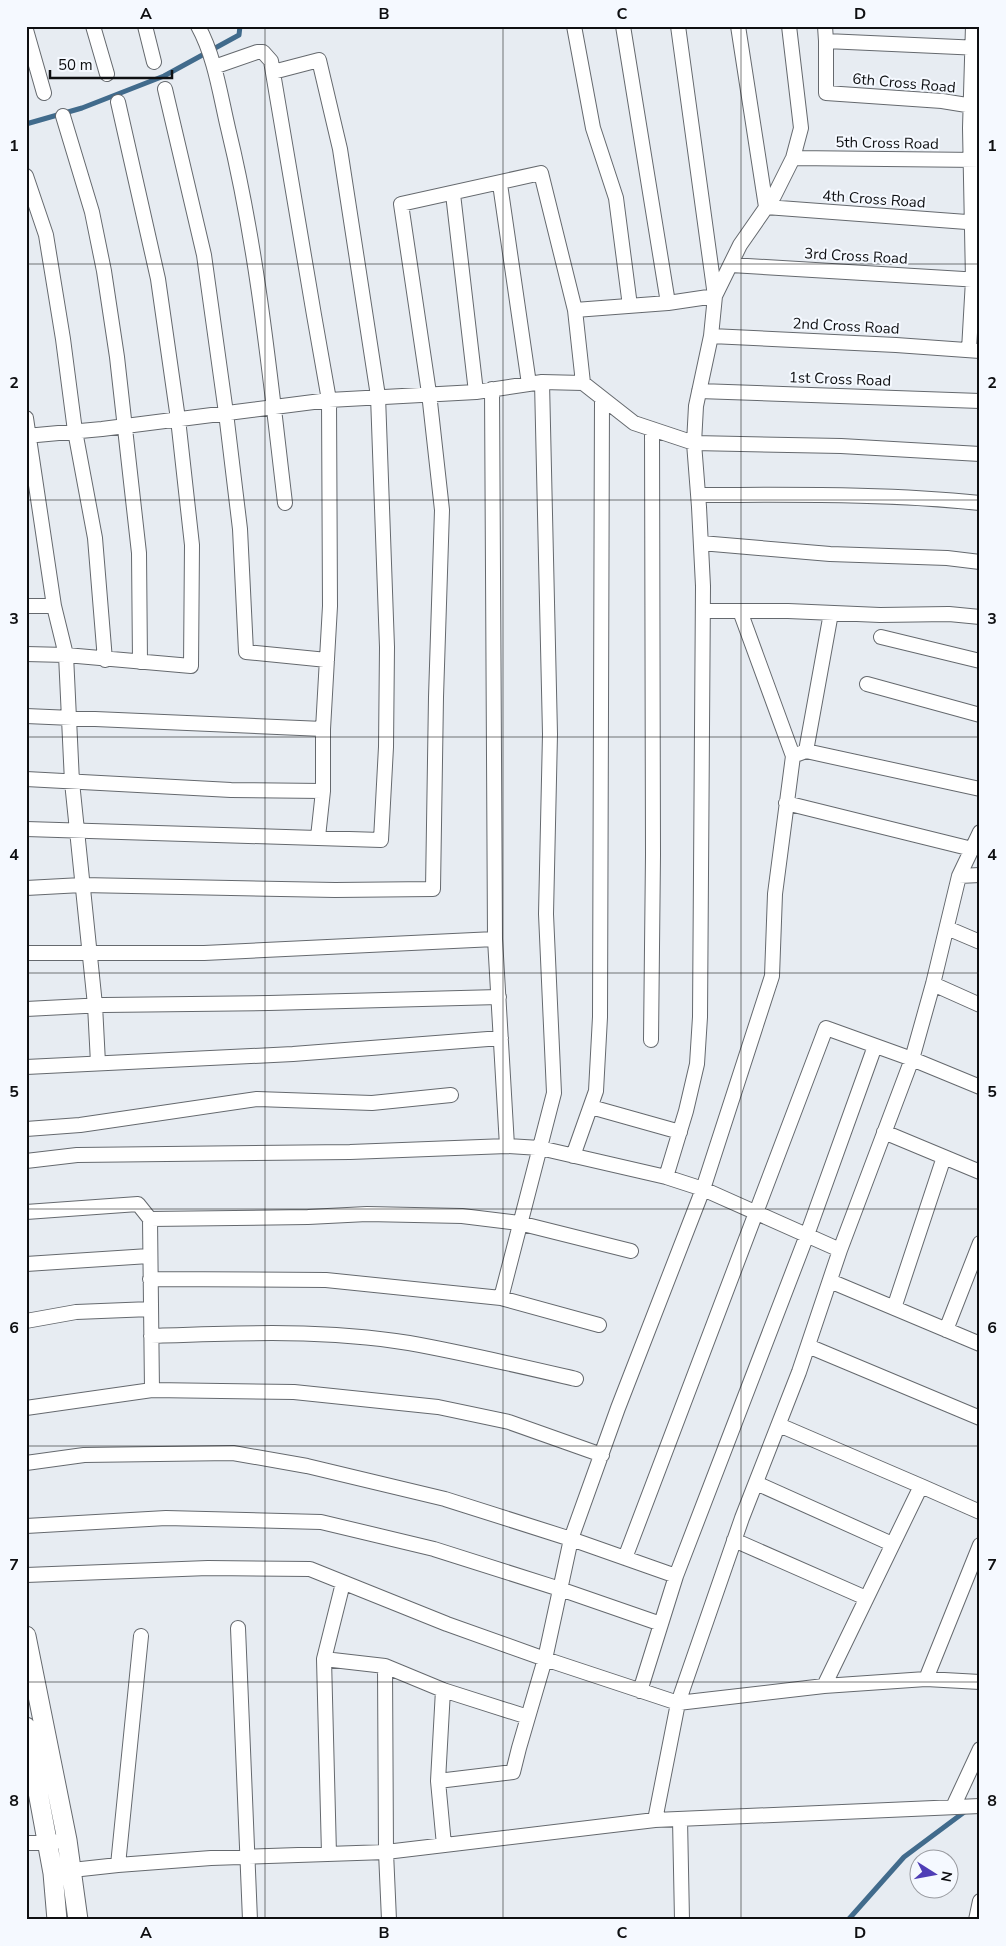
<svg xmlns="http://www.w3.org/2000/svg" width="1006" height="1946" viewBox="0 0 1006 1946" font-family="'Nunito Sans',sans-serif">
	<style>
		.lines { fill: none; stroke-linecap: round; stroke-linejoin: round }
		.stream { stroke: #416b8c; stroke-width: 5 }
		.minor-casing { stroke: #65696e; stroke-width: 16 }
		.secondary-casing { stroke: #65696e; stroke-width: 21 }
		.minor { stroke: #fff; stroke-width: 14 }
		.secondary { stroke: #fff; stroke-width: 19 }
		.grid { fill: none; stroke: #0e0f11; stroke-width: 1; stroke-opacity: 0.55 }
		.labels { text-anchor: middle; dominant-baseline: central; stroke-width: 4; stroke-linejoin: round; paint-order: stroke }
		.street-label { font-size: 15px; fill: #0e0f11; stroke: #f5f9ff }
		.neatline { fill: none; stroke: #0e0f11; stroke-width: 2 }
		.grid-label { font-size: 16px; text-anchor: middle; font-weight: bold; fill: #0e0f11 }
	</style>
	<rect width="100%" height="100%" fill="#e7ecf2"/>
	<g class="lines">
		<path class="stream" d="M 26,124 L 82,108 L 164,76 L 239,35 L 240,26
			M 848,1920 L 904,1857 L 967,1810"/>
		<defs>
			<path id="minor" d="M 93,26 L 107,74
				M 145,26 L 154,62
				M 198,26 C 215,57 220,94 228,128 C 258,251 270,377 285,503
				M 574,26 L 593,128 L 616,198 L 630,306
				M 623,26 L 668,303
				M 738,26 L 766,207 L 980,223
				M 825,26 L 826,41 L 826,93 L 942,101 L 979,107
				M 26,30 L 44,93
				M 826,41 L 980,48
				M 214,67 L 257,52 L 263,52 L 271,61 L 314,315 L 329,400 L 330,606 L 323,729 L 323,791 L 318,837
				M 165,89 L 204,255 L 226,413 L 240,529 L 246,652 L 327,660
				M 63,116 L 92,212 L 104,271 L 117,357 L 139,553 L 140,662
				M 793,158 L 979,160
				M 26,176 L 46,235 L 63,339 L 75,431 L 95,538 L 105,660
				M 500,184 L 529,384
				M 453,194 L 476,392
				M 731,265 L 980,280
				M 715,296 L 740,245 L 774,196 L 793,158 L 801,128 L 789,26
				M 575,310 L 668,303 L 715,296
				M 711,336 L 896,345 L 980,351
				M 969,350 L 973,280 L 970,128 L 973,26
				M 492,389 L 495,939 L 507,1146
				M 699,391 L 980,401
				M 26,418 L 54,606 L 66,655 L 72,782 L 95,1005 L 98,1063
				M 26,436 L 102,429 L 329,400 L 476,392 L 542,382 L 583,383 L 634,423 L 694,443 L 841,446 L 980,454
				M 698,495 C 792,495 887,493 980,503
				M 701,543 L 830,554 L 947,558 L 980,562
				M 26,606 L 54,606
				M 703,611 L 788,611 L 880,615 L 949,614 L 980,617
				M 881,637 L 980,661
				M 26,654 L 66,655 L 191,666 L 192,545 L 178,419 L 158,279 L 118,102
				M 867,684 L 980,715
				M 26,716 L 323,729
				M 806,751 L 980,789
				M 798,754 L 806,751 L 831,613
				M 26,779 L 231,790 L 323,791
				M 786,803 L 972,849
				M 26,829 L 381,840 L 386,747 L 387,647 L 378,396 L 340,149 L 319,60 L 273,72
				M 959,876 L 980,875
				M 26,888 L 82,885 L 335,890 L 433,889 L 436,697 L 442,510 L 429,393 L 401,204 L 541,173 L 575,310 L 583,383
				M 947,928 L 980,942
				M 26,953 L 204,953 L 495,939
				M 933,984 L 980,1005
				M 26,1009 L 104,1005 L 269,1003 L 499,997
				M 651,1040 L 653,855 L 652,429
				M 26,1067 L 293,1054 L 501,1038
				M 591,1107 L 680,1132
				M 26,1129 L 80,1125 L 257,1099 L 372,1103 L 451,1095
				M 884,1132 L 980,1172
				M 573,1156 L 596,1091 L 600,1017 L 602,398
				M 26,1161 L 77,1155 L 350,1152 L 507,1146 L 540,1148 L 666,1177 L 703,1189 L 840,1250
				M 666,1177 L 686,1111 L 697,1064 L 700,1017 L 703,586 L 699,507 L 694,443 L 696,406 L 711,336 L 715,296 L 678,26
				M 26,1212 L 138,1204 L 150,1219 L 152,1390
				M 150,1219 L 308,1217 L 367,1214 L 462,1216 L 519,1223 L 631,1251
				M 26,1264 L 149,1256
				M 150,1279 L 326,1280 L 501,1298 L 599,1325
				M 830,1281 L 980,1344
				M 501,1298 L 554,1093 L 546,914 L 550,734 L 542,382
				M 894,1308 L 944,1157
				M 26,1321 L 76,1312 L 151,1309
				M 946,1330 L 980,1243
				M 151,1336 C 236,1333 325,1329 409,1343 C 465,1353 520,1366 576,1379
				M 808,1346 L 980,1418
				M 26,1408 L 152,1390 L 294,1392 L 438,1407 L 509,1422 L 602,1455
				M 779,1425 L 921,1486
				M 26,1463 L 84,1455 L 233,1453 L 307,1466 L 445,1499 L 571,1539 L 676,1576
				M 756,1483 L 892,1544
				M 26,1526 L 166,1518 L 321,1522 L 434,1549 L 560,1589 L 661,1624
				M 734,1540 L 866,1598
				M 625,1558 L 826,1028 L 912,1059 L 980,1087
				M 26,1575 L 208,1568 L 310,1569 L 447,1624 L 545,1659 L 678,1703 L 824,1686 L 926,1679 L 980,1682
				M 238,1628 L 250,1920
				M 324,1659 L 385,1666 L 443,1690 L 528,1717
				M 385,1666 L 386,1852 L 389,1920
				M 926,1679 L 980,1545
				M 824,1686 L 921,1486 L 980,1512
				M 443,1690 L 438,1781 L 444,1845
				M 640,1691 L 676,1576 L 807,1235 L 875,1046
				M 438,1781 L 513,1772 L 519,1748 L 545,1659 L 571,1539 L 618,1408 L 703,1189 L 772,976 L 775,894 L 793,756 L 740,611
				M 953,1807 L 980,1749
				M 680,1819 L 682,1920
				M 655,1820 L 678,1703 L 742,1518 L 799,1372 L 840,1250 L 912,1059 L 933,984 L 959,876 L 980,832
				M 26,1843 L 47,1843 L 67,1840
				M 329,1854 L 324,1659 L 343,1583
				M 118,1865 L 141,1636
				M 63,1871 L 118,1865 L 211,1858 L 386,1852 L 655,1820 L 980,1806
				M 976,1920 L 980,1901"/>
			<path id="secondary" d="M 26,1636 L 67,1840 L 78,1920
				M 26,1727 L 53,1873 L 57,1920"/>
		</defs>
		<use href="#minor" class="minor-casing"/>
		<use href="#secondary" class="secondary-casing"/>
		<use href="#minor" class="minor"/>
		<use href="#secondary" class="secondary"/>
	</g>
	<path class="grid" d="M 265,26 L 265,1920M 503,26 L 503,1920M 741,26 L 741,1920M 26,264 L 980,264M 26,500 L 980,500M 26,737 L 980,737M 26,973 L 980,973M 26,1209 L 980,1209M 26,1446 L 980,1446M 26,1682 L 980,1682"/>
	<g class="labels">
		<g class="street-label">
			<text transform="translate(904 83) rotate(5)">6th Cross Road</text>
			<text transform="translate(887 143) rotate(1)">5th Cross Road</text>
			<text transform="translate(874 199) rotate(4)">4th Cross Road</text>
			<text transform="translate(856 256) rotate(3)">3rd Cross Road</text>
			<text transform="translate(846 326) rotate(3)">2nd Cross Road</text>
			<text transform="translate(840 379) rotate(2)">1st Cross Road</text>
		</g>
	</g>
	<rect width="1006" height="1946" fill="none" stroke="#f5f9ff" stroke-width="55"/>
	<g transform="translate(934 1874) rotate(101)"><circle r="24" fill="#f5f9ff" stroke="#999ba0"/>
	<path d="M0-4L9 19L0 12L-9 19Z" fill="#4f3eb6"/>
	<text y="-8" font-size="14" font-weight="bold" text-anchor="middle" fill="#0e0f11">N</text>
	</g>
	<path d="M50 70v8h122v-8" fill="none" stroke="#0e0f11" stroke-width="2.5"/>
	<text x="58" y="70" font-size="15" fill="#0e0f11" stroke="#f5f9ff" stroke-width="4" paint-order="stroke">50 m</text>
	<rect x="28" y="28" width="950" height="1890" class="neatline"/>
	<g class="grid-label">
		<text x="146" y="19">A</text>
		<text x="384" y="19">B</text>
		<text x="622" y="19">C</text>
		<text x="860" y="19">D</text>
		<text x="14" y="151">1</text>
		<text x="992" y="151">1</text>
		<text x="14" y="388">2</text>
		<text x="992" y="388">2</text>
		<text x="14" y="624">3</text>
		<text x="992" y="624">3</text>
		<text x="14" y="860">4</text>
		<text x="992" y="860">4</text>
		<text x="14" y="1097">5</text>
		<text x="992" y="1097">5</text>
		<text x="14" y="1333">6</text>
		<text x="992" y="1333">6</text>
		<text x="14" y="1570">7</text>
		<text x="992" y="1570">7</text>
		<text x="14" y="1806">8</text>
		<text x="992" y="1806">8</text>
		<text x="146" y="1938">A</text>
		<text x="384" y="1938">B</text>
		<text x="622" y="1938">C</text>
		<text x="860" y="1938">D</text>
	</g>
</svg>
